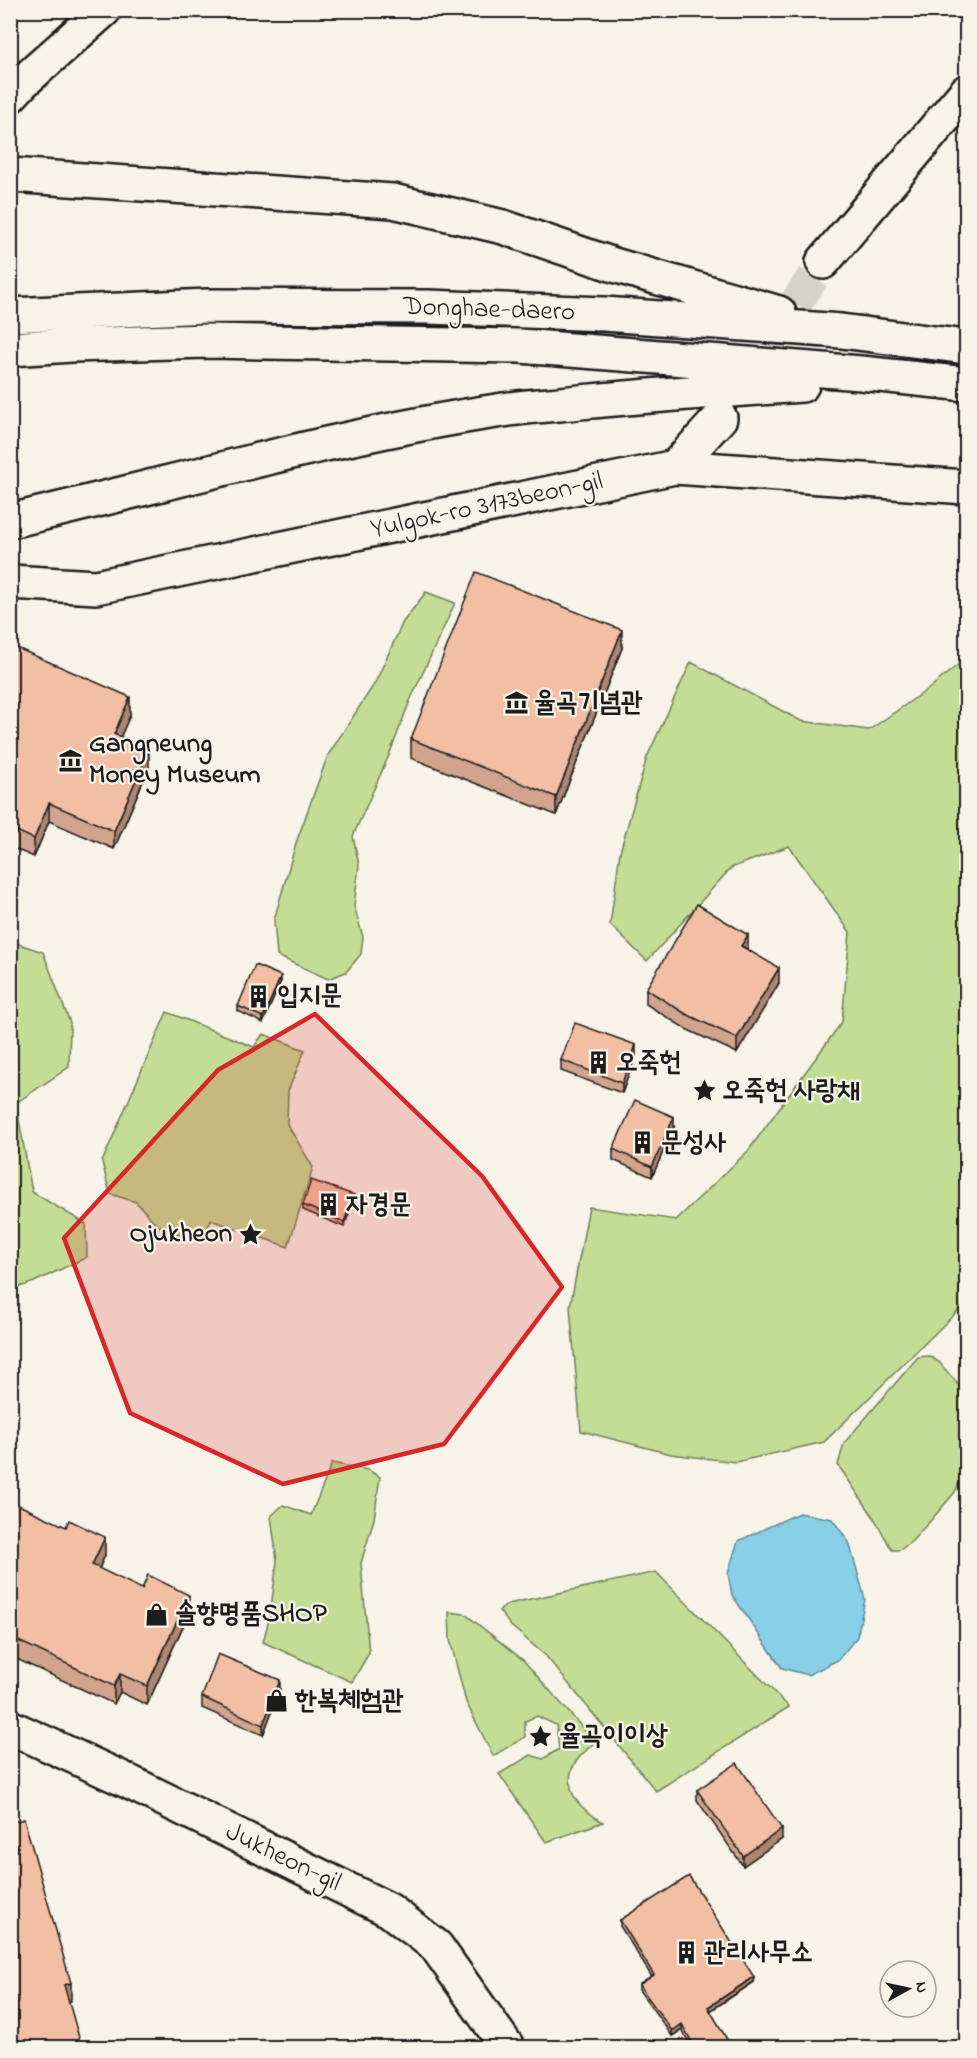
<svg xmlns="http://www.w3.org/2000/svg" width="977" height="2058" viewBox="0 0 977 2058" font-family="'Indie Flower','Poor Story',sans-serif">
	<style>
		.green { fill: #c3de94; stroke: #707d58; stroke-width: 1.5 }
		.water { fill: #87d0e8; stroke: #5c8896; stroke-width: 1.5 }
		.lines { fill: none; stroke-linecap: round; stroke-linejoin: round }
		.minor-tunnel { stroke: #d6d3c9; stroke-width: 33; stroke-dasharray: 33 16; stroke-linecap: butt }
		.minor-casing { stroke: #1c1c1c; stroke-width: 38 }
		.tertiary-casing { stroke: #1c1c1c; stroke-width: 38 }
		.primary-casing { stroke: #1c1c1c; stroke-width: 38 }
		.minor { stroke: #f7f3e8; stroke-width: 33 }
		.tertiary { stroke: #f7f3e8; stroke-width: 33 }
		.primary { stroke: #f7f3e8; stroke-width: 33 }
		.wall { fill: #d1a48d; stroke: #1c1c1c; stroke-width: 1.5 }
		.shaded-wall { fill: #aa8673; stroke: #1c1c1c; stroke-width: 1.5 }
		.building { fill: #f3bfa4; stroke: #1c1c1c; stroke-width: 1.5 }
		.marked { fill: #d62828; fill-opacity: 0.2; stroke: #d62828; stroke-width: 4.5; stroke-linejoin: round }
		.labels { text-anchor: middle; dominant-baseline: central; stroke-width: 4.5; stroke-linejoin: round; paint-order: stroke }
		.street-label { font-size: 27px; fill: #1c1c1c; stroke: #f7f3e8 }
		.poi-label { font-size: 27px; font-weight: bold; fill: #1c1c1c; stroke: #f7f3e8; text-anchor: start }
	</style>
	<rect width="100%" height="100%" fill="#f7f3e8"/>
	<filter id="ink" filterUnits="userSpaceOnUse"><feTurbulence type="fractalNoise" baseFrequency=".0167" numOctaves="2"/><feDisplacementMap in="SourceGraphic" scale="12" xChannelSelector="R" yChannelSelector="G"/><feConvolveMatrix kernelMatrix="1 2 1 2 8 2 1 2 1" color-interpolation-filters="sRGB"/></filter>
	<g filter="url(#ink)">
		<path class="green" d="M 426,592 L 455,603 L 409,703 L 390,753 L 353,836 L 359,865 L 354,906 L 363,937 L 361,954 L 346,972 L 328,979 L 277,956 L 274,920 L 296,843 L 328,755 L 375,683 L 403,622 Z
			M 966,658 L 966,1303 L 824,1442 L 736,1462 L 671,1454 L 581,1431 L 570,1307 L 589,1207 L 676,1220 L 748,1151 L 842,1022 L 850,932 L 789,846 L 731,868 L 647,961 L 610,925 L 620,852 L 647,757 L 691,662 L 801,721 L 869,730 L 931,687 Z
			M 10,941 L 43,952 L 70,1023 L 69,1067 L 16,1103 L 32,1192 L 86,1224 L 87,1257 L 34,1282 L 11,1290 Z
			M 167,1012 L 254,1047 L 263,1034 L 305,1050 L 288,1091 L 287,1124 L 313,1167 L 288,1247 L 211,1220 L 205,1234 L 190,1239 L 157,1225 L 136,1202 L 110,1194 L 102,1162 Z
			M 929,1356 L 939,1362 L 961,1388 L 966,1401 L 966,1468 L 955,1492 L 932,1519 L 912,1541 L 900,1550 L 892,1550 L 873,1516 L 838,1465 L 844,1443 L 918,1357 Z
			M 332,1463 L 368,1470 L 380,1477 L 374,1519 L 361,1563 L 369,1653 L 352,1682 L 263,1642 L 270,1615 L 277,1561 L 271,1516 L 283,1505 L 311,1515 Z
			M 656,1572 L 789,1707 L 656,1791 L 546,1656 L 511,1626 L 499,1611 L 508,1604 Z
			M 449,1612 L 465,1614 L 523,1660 L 595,1742 C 587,1750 573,1761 571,1773 C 566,1797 584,1811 603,1822 L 546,1842 L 499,1774 L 531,1755 L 543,1759 L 559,1749 L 556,1725 L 537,1716 L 525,1721 L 525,1737 L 493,1756 L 466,1702 L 450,1640 Z"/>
		<path class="water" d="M 799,1513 L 832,1519 L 849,1542 L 865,1599 L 857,1637 L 838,1660 L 808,1675 L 782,1668 L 732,1595 L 728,1573 L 738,1541 Z"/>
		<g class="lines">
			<path class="minor-tunnel" d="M 741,386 L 823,262"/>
			<defs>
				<path id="minor" d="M 823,262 L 966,92
					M 675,467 L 720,418
					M 10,582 L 96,587 L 675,467 L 966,487
					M 10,1727 L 119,1777 L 389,1910 L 436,1946 L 508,2048"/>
				<path id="tertiary" d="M 10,96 L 23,82 L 104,10"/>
				<path id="primary" d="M 10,175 L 393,201 L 503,227 L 614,265 L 779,313
					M 10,315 L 208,306 L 428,307 L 604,314 L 841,331 L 966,347
					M 10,349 L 72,345 L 206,341 L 520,346 L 861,373 L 966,384
					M 10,521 C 175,483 336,435 503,410 C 528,406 554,405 580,402 C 654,395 728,390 802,385"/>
			</defs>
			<use href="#minor" class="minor-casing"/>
			<use href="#tertiary" class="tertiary-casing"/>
			<use href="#primary" class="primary-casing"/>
			<use href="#minor" class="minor"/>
			<use href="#tertiary" class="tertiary"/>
			<use href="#primary" class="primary"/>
		</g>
		<path class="wall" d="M 10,645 L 130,715 L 120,737 L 149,767 L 114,849 L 49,821 L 34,857 L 10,847 Z
			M 622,648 L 556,815 L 411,758 L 411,739 Z
			M 748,950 L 779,983 L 737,1053 L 686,1029 L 646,1004 L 646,989 Z
			M 281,981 L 263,1023 L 238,1011 L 238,1006 Z
			M 636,1055 L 622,1093 L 561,1071 L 561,1060 Z
			M 674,1127 L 652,1177 L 613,1160 L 613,1149 Z
			M 354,1200 L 344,1227 L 303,1210 L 303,1205 Z
			M 10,1501 L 105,1555 L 99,1569 L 189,1613 L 147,1705 L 120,1692 L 114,1704 L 10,1656 Z
			M 280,1690 L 263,1735 L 202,1708 L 202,1697 Z
			M 697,1790 L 782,1839 L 743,1866 L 697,1800 Z
			M 620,1920 L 754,1982 L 710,2011 L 732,2048 L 692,2048 L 682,2030 L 672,2036 L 639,1990 L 639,1985 L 652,1977 L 620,1926 Z"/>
		<path class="shaded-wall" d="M 622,630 L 622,648 L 556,815 L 556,797 Z
			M 130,697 L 130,715 L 114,752 L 114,734 Z
			M 149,749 L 149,767 L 114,849 L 114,831 Z
			M 49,803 L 49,821 L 34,857 L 34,839 Z
			M 748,935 L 748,949 L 741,946 Z
			M 779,968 L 779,983 L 737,1053 L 737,1038 Z
			M 281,976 L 281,981 L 263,1023 L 263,1017 Z
			M 636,1045 L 636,1055 L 622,1093 L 622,1083 Z
			M 674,1117 L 674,1127 L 652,1177 L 652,1167 Z
			M 354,1195 L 354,1200 L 344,1227 L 344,1222 Z
			M 105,1537 L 105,1555 L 92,1584 L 92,1565 Z
			M 189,1595 L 189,1613 L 147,1705 L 147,1686 Z
			M 120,1674 L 120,1692 L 114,1704 L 114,1686 Z
			M 280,1680 L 280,1690 L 263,1735 L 263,1725 Z
			M 782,1829 L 782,1839 L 743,1866 L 743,1856 Z
			M 754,1977 L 754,1982 L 708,2012 L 708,2007 Z
			M 71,1983 L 71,2001 L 64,2003 L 64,1985 Z
			M 682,2024 L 682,2030 L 672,2036 L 672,2031 Z"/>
		<path class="building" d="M 476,572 L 622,630 L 556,797 L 411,739 Z
			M 10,645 L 130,697 L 114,734 L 149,749 L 114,831 L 49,803 L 34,839 L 10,828 Z
			M 697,904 L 748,935 L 741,946 L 779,968 L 737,1038 L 686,1014 L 646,989 Z
			M 255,965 L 281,976 L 263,1017 L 238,1006 Z
			M 575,1023 L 636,1045 L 622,1083 L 561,1060 Z
			M 635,1100 L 674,1117 L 652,1167 L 613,1149 Z
			M 311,1180 L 354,1195 L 344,1222 L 303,1205 Z
			M 10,1501 L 66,1527 L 69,1520 L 105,1537 L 92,1565 L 142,1589 L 148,1575 L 189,1595 L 147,1686 L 120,1674 L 114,1686 L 10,1637 Z
			M 218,1654 L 280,1680 L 263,1725 L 202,1697 Z
			M 737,1763 L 782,1829 L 743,1856 L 697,1790 Z
			M 24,1819 L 71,1983 L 64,1985 L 82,2048 L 10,2048 L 10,1823 Z
			M 689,1876 L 754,1977 L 708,2007 L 732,2048 L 695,2048 L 682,2024 L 672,2031 L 639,1985 L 654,1975 L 620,1920 Z
			M 461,2040 L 466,2048 L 448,2048 Z"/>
	</g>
	<path class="marked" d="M 315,1014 L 482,1176 L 562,1287 L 444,1444 L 283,1484 L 130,1413 L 64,1238 L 218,1070 Z"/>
	<defs>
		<symbol id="museum-bare" viewBox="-9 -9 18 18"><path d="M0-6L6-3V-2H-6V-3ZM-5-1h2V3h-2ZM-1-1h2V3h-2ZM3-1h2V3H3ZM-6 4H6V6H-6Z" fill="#1c1c1c" stroke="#f7f3e8" stroke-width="2.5" paint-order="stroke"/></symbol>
		<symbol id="building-bare" viewBox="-9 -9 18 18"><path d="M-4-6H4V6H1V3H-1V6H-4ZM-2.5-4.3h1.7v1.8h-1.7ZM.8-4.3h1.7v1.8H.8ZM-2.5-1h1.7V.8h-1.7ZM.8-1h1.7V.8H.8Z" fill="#1c1c1c" stroke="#f7f3e8" stroke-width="2.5" paint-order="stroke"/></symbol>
		<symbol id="sight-bare" viewBox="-9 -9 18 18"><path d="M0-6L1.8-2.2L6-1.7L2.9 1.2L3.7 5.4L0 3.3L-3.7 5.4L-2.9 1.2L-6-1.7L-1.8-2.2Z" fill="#1c1c1c" stroke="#f7f3e8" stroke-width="2.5" paint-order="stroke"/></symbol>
		<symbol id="shop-bare" viewBox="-9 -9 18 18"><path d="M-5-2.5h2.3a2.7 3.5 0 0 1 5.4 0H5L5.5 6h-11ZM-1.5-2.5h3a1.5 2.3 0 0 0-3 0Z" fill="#1c1c1c" stroke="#f7f3e8" stroke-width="2.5" paint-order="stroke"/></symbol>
	</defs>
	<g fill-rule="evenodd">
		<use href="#museum-bare" x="500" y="686" width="33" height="33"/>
		<use href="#museum-bare" x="54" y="744" width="33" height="33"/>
		<use href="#building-bare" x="242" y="980" width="33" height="33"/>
		<use href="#building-bare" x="582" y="1046" width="33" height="33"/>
		<use href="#sight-bare" x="688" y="1074" width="33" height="33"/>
		<use href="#building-bare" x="626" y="1126" width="33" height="33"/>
		<use href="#building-bare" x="312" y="1188" width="33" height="33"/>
		<use href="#sight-bare" x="234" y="1218" width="33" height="33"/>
		<use href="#shop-bare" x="140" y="1598" width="33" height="33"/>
		<use href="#shop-bare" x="260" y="1684" width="33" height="33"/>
		<use href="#sight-bare" x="524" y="1720" width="33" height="33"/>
		<use href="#building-bare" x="670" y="1936" width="33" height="33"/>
	</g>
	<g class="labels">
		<g class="street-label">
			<text transform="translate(489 310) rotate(2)">Donghae-daero</text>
			<text transform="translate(487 506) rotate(-12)">Yulgok-ro 3173beon-gil</text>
			<text transform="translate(283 1858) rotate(26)">Jukheon-gil</text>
		</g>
		<g class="poi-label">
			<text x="534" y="703">율곡기념관</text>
			<text x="89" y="744">Gangneung<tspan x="89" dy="31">Money Museum</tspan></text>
			<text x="277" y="996">입지문</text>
			<text x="616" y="1063">오죽헌</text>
			<text x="722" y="1091">오죽헌 사랑채</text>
			<text x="661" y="1143">문성사</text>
			<text x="346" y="1205">자경문</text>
			<text x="232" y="1234" text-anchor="end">Ojukheon</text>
			<text x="175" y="1614">솔향명품SHOP</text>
			<text x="295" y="1701">한복체험관</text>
			<text x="559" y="1736">율곡이이상</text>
			<text x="704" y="1953">관리사무소</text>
		</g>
	</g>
	<rect width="977" height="2058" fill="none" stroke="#f7f3e8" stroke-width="36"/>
	<rect x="18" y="18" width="941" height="2022" fill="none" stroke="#1c1c1c" stroke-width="2" filter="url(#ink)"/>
	<g transform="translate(908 1989) rotate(82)"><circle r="28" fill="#f7f3e8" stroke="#9f9d96" stroke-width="1.5"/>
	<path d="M0-4.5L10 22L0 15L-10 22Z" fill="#1c1c1c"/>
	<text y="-9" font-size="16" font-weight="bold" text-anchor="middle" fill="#1c1c1c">N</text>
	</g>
</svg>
